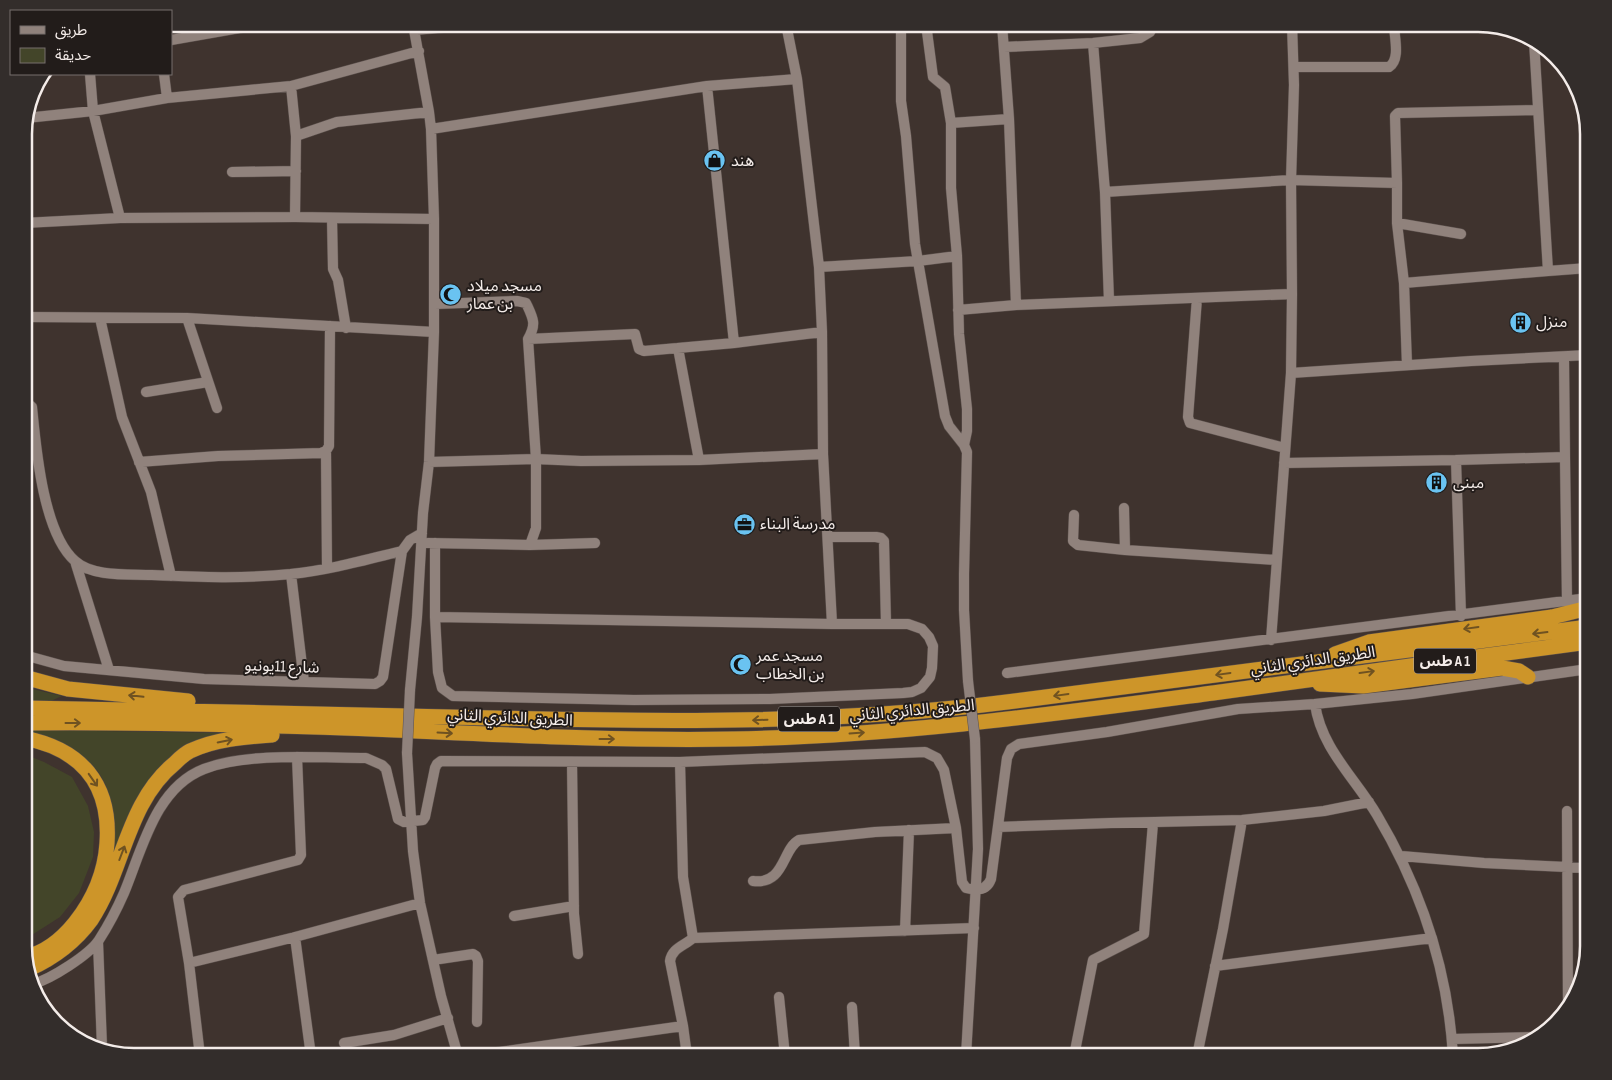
<svg xmlns="http://www.w3.org/2000/svg" width="1612" height="1080" viewBox="0 0 1612 1080" font-family="'Sofia Sans Condensed','Noto Sans Arabic',sans-serif">
	<style>
		.green { fill: #434529 }
		.lines { fill: none; stroke-linecap: round; stroke-linejoin: round }
		.minor-casing { stroke: #5c514d; stroke-width: 11 }
		.highway-casing { stroke: #5c514d; stroke-width: 16 }
		.minor { stroke: #90827c; stroke-width: 10 }
		.highway { stroke: #cd9529; stroke-width: 15 }
		.minor-bridge-casing { stroke: #5c514d; stroke-width: 11; stroke-linecap: butt }
		.minor-bridge { stroke: #90827c; stroke-width: 10 }
		.oneway { stroke: #6f5221 }
		.labels { text-anchor: middle; dominant-baseline: central; stroke-width: 4; stroke-linejoin: round; paint-order: stroke }
		.shield { fill: #221c1a; stroke: #b5aeab; stroke-width: 1 }
		.shield-label { font-size: 15px; font-weight: bold; fill: #f4ece9 }
		.poi-label { font-size: 16px; fill: #f4ece9; stroke: #221c1a; text-anchor: start }
		.street-label { font-size: 16px; fill: #f4ece9; stroke: #221c1a }
		.rim { fill: none; stroke: #f4ece9; stroke-width: 2.5 }
	</style>
	<rect width="100%" height="100%" fill="#3f332e"/>
	<path class="green" d="M 24,687 L 62,696 L 51,701 L 24,700 Z
		M 28,730 L 233,733 L 184,747 L 169,758 L 154,773 L 141,791 L 128,816 L 107,881 C 110,861 115,840 114,820 C 114,812 111,802 109,794 C 96,754 64,744 28,730 Z
		M 24,754 L 44,762 L 72,777 L 88,806 L 94,832 L 93,857 L 79,893 L 60,917 L 24,940 Z"/>
	<g class="lines">
		<defs>
			<path id="minor" d="M 786,24 L 797,79 L 819,267
				M 901,24 L 901,101 L 906,136 L 915,244 L 945,416 L 949,426 L 964,445 L 967,452 L 964,574 L 964,610 L 968,681
				M 926,24 L 933,77 L 945,87 L 951,123 L 951,188 L 957,256 L 959,334 L 967,409 L 967,431 L 964,445
				M 1415,24 L 1478,24
				M 414,30 L 485,24
				M 171,40 L 262,24
				M 1534,41 L 1548,271 L 1588,268
				M 1093,43 L 1105,192 L 1109,301
				M 1004,47 L 1093,43 L 1140,38 L 1150,32 L 1154,24
				M 1294,67 L 1389,67 C 1401,59 1394,37 1394,24
				M 90,74 L 93,111 L 120,218
				M 164,74 L 167,98
				M 291,86 L 296,136
				M 707,86 L 734,343
				M 26,118 L 93,111 L 167,98 L 291,86 L 419,51
				M 1009,119 L 1016,305
				M 951,123 L 1009,119 L 1002,24
				M 431,129 L 707,86 L 797,79
				M 232,172 L 296,171
				M 1397,183 L 1395,116 L 1398,113 L 1538,110
				M 1105,192 L 1291,180 L 1397,183 L 1397,223 L 1461,234
				M 295,217 L 296,136 L 337,122 L 429,112
				M 332,218 L 333,269 L 338,280 L 346,328
				M 24,223 L 120,218 L 295,217 L 434,219
				M 1397,223 L 1404,283
				M 1197,298 L 1188,417 L 1190,423 L 1285,448
				M 435,304 L 517,301 L 526,303 C 533,318 537,324 528,339 L 635,334 L 639,349 L 644,351 L 734,343 L 822,332
				M 958,310 L 1016,305 L 1292,294
				M 24,317 L 187,318 L 434,332
				M 100,318 L 122,417 L 151,492 L 171,576
				M 187,318 L 217,408
				M 528,339 L 536,459 L 536,528 L 530,545
				M 678,348 L 699,460
				M 1407,365 L 1404,283 L 1548,271
				M 1291,373 L 1471,361 L 1588,355
				M 146,392 L 208,382
				M 24,400 L 32,407 C 36,448 43,533 75,561 C 92,577 129,574 151,575 C 198,577 244,579 291,574 C 329,570 365,560 402,551
				M 326,451 L 327,568
				M 1565,457 L 1567,602
				M 1456,460 L 1461,616
				M 139,462 L 218,456 L 321,453 L 326,451 L 329,446 L 330,326
				M 429,462 L 536,459 L 581,461 L 699,460 L 823,454
				M 1284,463 L 1456,460 L 1565,457 L 1564,357
				M 1124,508 L 1125,550 L 1277,560
				M 1074,515 L 1073,541 L 1078,545 L 1125,550
				M 828,537 L 876,537 L 881,538 L 884,541 L 886,624
				M 428,543 L 530,545 L 595,543
				M 75,561 L 109,670
				M 291,574 L 304,682
				M 435,617 L 832,624 L 908,624 L 922,629 L 929,637 L 933,646 L 932,668 L 930,677 L 921,688 L 912,692 L 903,693 L 770,699 L 634,700 L 453,696 L 442,688 L 438,672 L 435,617 L 435,543
				M 832,624 L 823,454 L 822,332 L 819,267 L 918,261 L 957,256
				M 1271,640 L 1291,373 L 1292,294 L 1291,180 L 1294,85 L 1292,24
				M 24,655 L 64,666 L 204,679 L 375,684 L 380,681 L 383,677 L 402,551 L 410,540 L 422,533
				M 1007,673 L 1588,598
				M 410,690 L 417,617 L 423,513 L 429,462 L 434,332 L 434,219 L 431,129 L 429,112 L 413,24
				M 1315,704 C 1321,748 1355,778 1377,815 C 1421,889 1448,970 1453,1056
				M 407,753 L 413,851 L 420,903 L 441,996 L 458,1056
				M 572,762 L 574,914 L 578,954
				M 680,762 L 683,877 L 693,938
				M 1567,811 L 1568,1009
				M 998,827 L 1111,823 L 1242,820 L 1324,811 L 1369,802
				M 1401,856 L 1484,863 L 1588,868
				M 753,881 C 785,885 782,849 799,840 L 875,832 L 956,828
				M 514,916 L 574,906
				M 905,931 L 909,830
				M 295,937 L 311,1056
				M 98,942 L 102,1047
				M 433,960 L 473,954 L 476,956 L 478,961 L 477,1022
				M 189,963 L 295,937 L 420,903
				M 1215,966 L 1432,938
				M 33,984 C 51,979 89,955 99,940 C 108,926 117,909 124,893 C 142,850 155,788 204,769 C 246,752 320,758 366,758 L 382,765 L 386,769 L 398,819 L 404,822 L 423,820 L 425,817 L 435,768 L 437,764 L 441,761 L 680,762 L 925,752 L 937,758 L 944,770 L 956,828 L 962,882 L 966,888 C 977,891 987,890 991,879 L 1007,758 L 1011,749 L 1019,744 L 1107,732 L 1238,709 L 1315,704 L 1412,694 L 1588,669
				M 779,997 L 785,1056
				M 852,1007 L 855,1056
				M 1452,1039 L 1536,1037
				M 344,1043 L 394,1035 L 448,1018
				M 200,1056 L 189,963 L 178,897 L 184,890 L 298,860 L 301,855 L 297,757
				M 471,1056 L 683,1026
				M 687,1056 L 683,1026 L 670,961 C 672,948 684,946 693,938 L 974,928
				M 966,1056 L 978,849 L 975,739
				M 1074,1056 L 1093,960 L 1144,934 L 1153,823
				M 1197,1056 L 1223,929 L 1242,820"/>
			<path id="highway" d="M 1335,654 L 1369,642 L 1552,617 L 1588,608
				M 24,677 L 68,689 L 188,701
				M 1320,684 L 1363,686 L 1502,668 L 1519,671 L 1528,677
				M 24,708 C 180,710 337,715 493,718 C 665,722 836,724 1007,702 L 1588,627
				M 24,723 C 148,722 271,725 395,730 C 508,735 621,741 734,739 C 895,736 1054,714 1213,693 C 1338,675 1463,659 1588,642
				M 24,738 C 81,749 111,784 107,843 C 105,874 94,899 75,923 C 62,939 46,953 25,957
				M 29,969 C 53,958 75,942 91,920 C 124,870 126,803 175,763 C 179,759 184,754 190,751 C 215,739 244,737 272,735"/>
		</defs>
		<use href="#minor" class="minor-casing"/>
		<use href="#highway" class="highway-casing"/>
		<use href="#minor" class="minor"/>
		<use href="#highway" class="highway"/>
		<defs>
			<path id="minor-bridge" d="M 968,681 L 975,739
				M 407,753 L 410,690"/>
		</defs>
		<use href="#minor-bridge" class="minor-bridge-casing"/>
		<use href="#minor-bridge" class="minor-bridge"/>
	</g>
	<defs><path id="oneway-shaft" d="M-6 0H5M1.5-3L5.5 0L1.5 3" fill="none" stroke-width="1.6" stroke-linecap="round" stroke-linejoin="round" transform="scale(1.25)"/></defs>
	<g class="oneway">
		<use href="#oneway-shaft" transform="translate(1471 628) rotate(172)"/>
		<use href="#oneway-shaft" transform="translate(1540 633) rotate(173)"/>
		<use href="#oneway-shaft" transform="translate(1367 672) rotate(-8)"/>
		<use href="#oneway-shaft" transform="translate(1223 674) rotate(172)"/>
		<use href="#oneway-shaft" transform="translate(1061 695) rotate(172)"/>
		<use href="#oneway-shaft" transform="translate(136 696) rotate(-174)"/>
		<use href="#oneway-shaft" transform="translate(760 720) rotate(178)"/>
		<use href="#oneway-shaft" transform="translate(73 723)"/>
		<use href="#oneway-shaft" transform="translate(445 733) rotate(3)"/>
		<use href="#oneway-shaft" transform="translate(857 733) rotate(-4)"/>
		<use href="#oneway-shaft" transform="translate(607 739)"/>
		<use href="#oneway-shaft" transform="translate(225 741) rotate(-11)"/>
		<use href="#oneway-shaft" transform="translate(93 780) rotate(55)"/>
		<use href="#oneway-shaft" transform="translate(122 853) rotate(-69)"/>
	</g>
	<defs>
		<symbol id="shop-disc" viewBox="-11 -11 22 22"><circle r="9.5" fill="#6ac3f1" stroke="#221c1a"/><path d="M-5-2.5h2.3a2.7 3.5 0 0 1 5.4 0H5L5.5 6h-11ZM-1.5-2.5h3a1.5 2.3 0 0 0-3 0Z" fill="#111"/></symbol>
		<symbol id="mosque-disc" viewBox="-11 -11 22 22"><circle r="9.5" fill="#6ac3f1" stroke="#221c1a"/><path d="M3.5-4.9A6 6 0 1 0 3.5 4.9A5 5 0 1 1 3.5-4.9Z" fill="#111"/></symbol>
		<symbol id="building-disc" viewBox="-11 -11 22 22"><circle r="9.5" fill="#6ac3f1" stroke="#221c1a"/><path d="M-4-6H4V6H1V3H-1V6H-4ZM-2.5-4.3h1.7v1.8h-1.7ZM.8-4.3h1.7v1.8H.8ZM-2.5-1h1.7V.8h-1.7ZM.8-1h1.7V.8H.8Z" fill="#111"/></symbol>
		<symbol id="office-disc" viewBox="-11 -11 22 22"><circle r="9.5" fill="#6ac3f1" stroke="#221c1a"/><path d="M-6-3h4V-5.5h4V-3h4V5H-6ZM-1-4.5V-3h2v-1.5ZM-6 0V1H6V0Z" fill="#111"/></symbol>
	</defs>
	<g fill-rule="evenodd">
		<use href="#shop-disc" x="702" y="148" width="25" height="25"/>
		<use href="#mosque-disc" x="438" y="282" width="25" height="25"/>
		<use href="#building-disc" x="1508" y="310" width="25" height="25"/>
		<use href="#building-disc" x="1424" y="470" width="25" height="25"/>
		<use href="#office-disc" x="732" y="512" width="25" height="25"/>
		<use href="#mosque-disc" x="728" y="652" width="25" height="25"/>
	</g>
	<g class="labels">
		<g class="shield">
			<rect x="1414" y="648.5" width="62" height="25" rx="4"/>
			<rect x="778" y="706.5" width="62" height="25" rx="4"/>
		</g>
		<g class="shield-label">
			<text x="1445" y="661">طس A 1</text>
			<text x="809" y="719">طس A 1</text>
		</g>
		<g class="poi-label">
			<text x="731" y="161">هند</text>
			<text x="467" y="286">مسجد ميلاد<tspan x="467" dy="18">بن عمار</tspan></text>
			<text x="1536" y="322">منزل</text>
			<text x="1453" y="483">مبنى</text>
			<text x="760" y="524">مدرسة البناء</text>
			<text x="756" y="656">مسجد عمر<tspan x="756" dy="18">بن الخطاب</tspan></text>
		</g>
		<g class="street-label">
			<text transform="translate(1313 661) rotate(-8)">الطريق الدائري الثاني</text>
			<text transform="translate(282 667) rotate(2)">شارع 11يونيو</text>
			<text transform="translate(912 711) rotate(-5)">الطريق الدائري الثاني</text>
			<text transform="translate(510 718) rotate(3)">الطريق الدائري الثاني</text>
		</g>
	</g>
	<path d="M0 0H1612V1080H0ZM134 32H1478A102 102 0 0 1 1580 134V946A102 102 0 0 1 1478 1048H134A102 102 0 0 1 32 946V134A102 102 0 0 1 134 32Z" fill="#332d2b" fill-rule="evenodd"/>
	<path class="rim" d="M134 32H1478A102 102 0 0 1 1580 134V946A102 102 0 0 1 1478 1048H134A102 102 0 0 1 32 946V134A102 102 0 0 1 134 32Z"/>
	<rect x="10" y="10" width="162" height="65" fill="#221c1a" stroke="#766f6d"/>
	<rect x="20" y="26" width="25" height="8" fill="#90827c" stroke="#766f6d"/>
	<text x="55" y="35" font-size="15" fill="#f4ece9">طريق</text>
	<rect x="20" y="48" width="25" height="15" fill="#434529" stroke="#766f6d"/>
	<text x="55" y="60" font-size="15" fill="#f4ece9">حديقة</text>
</svg>
